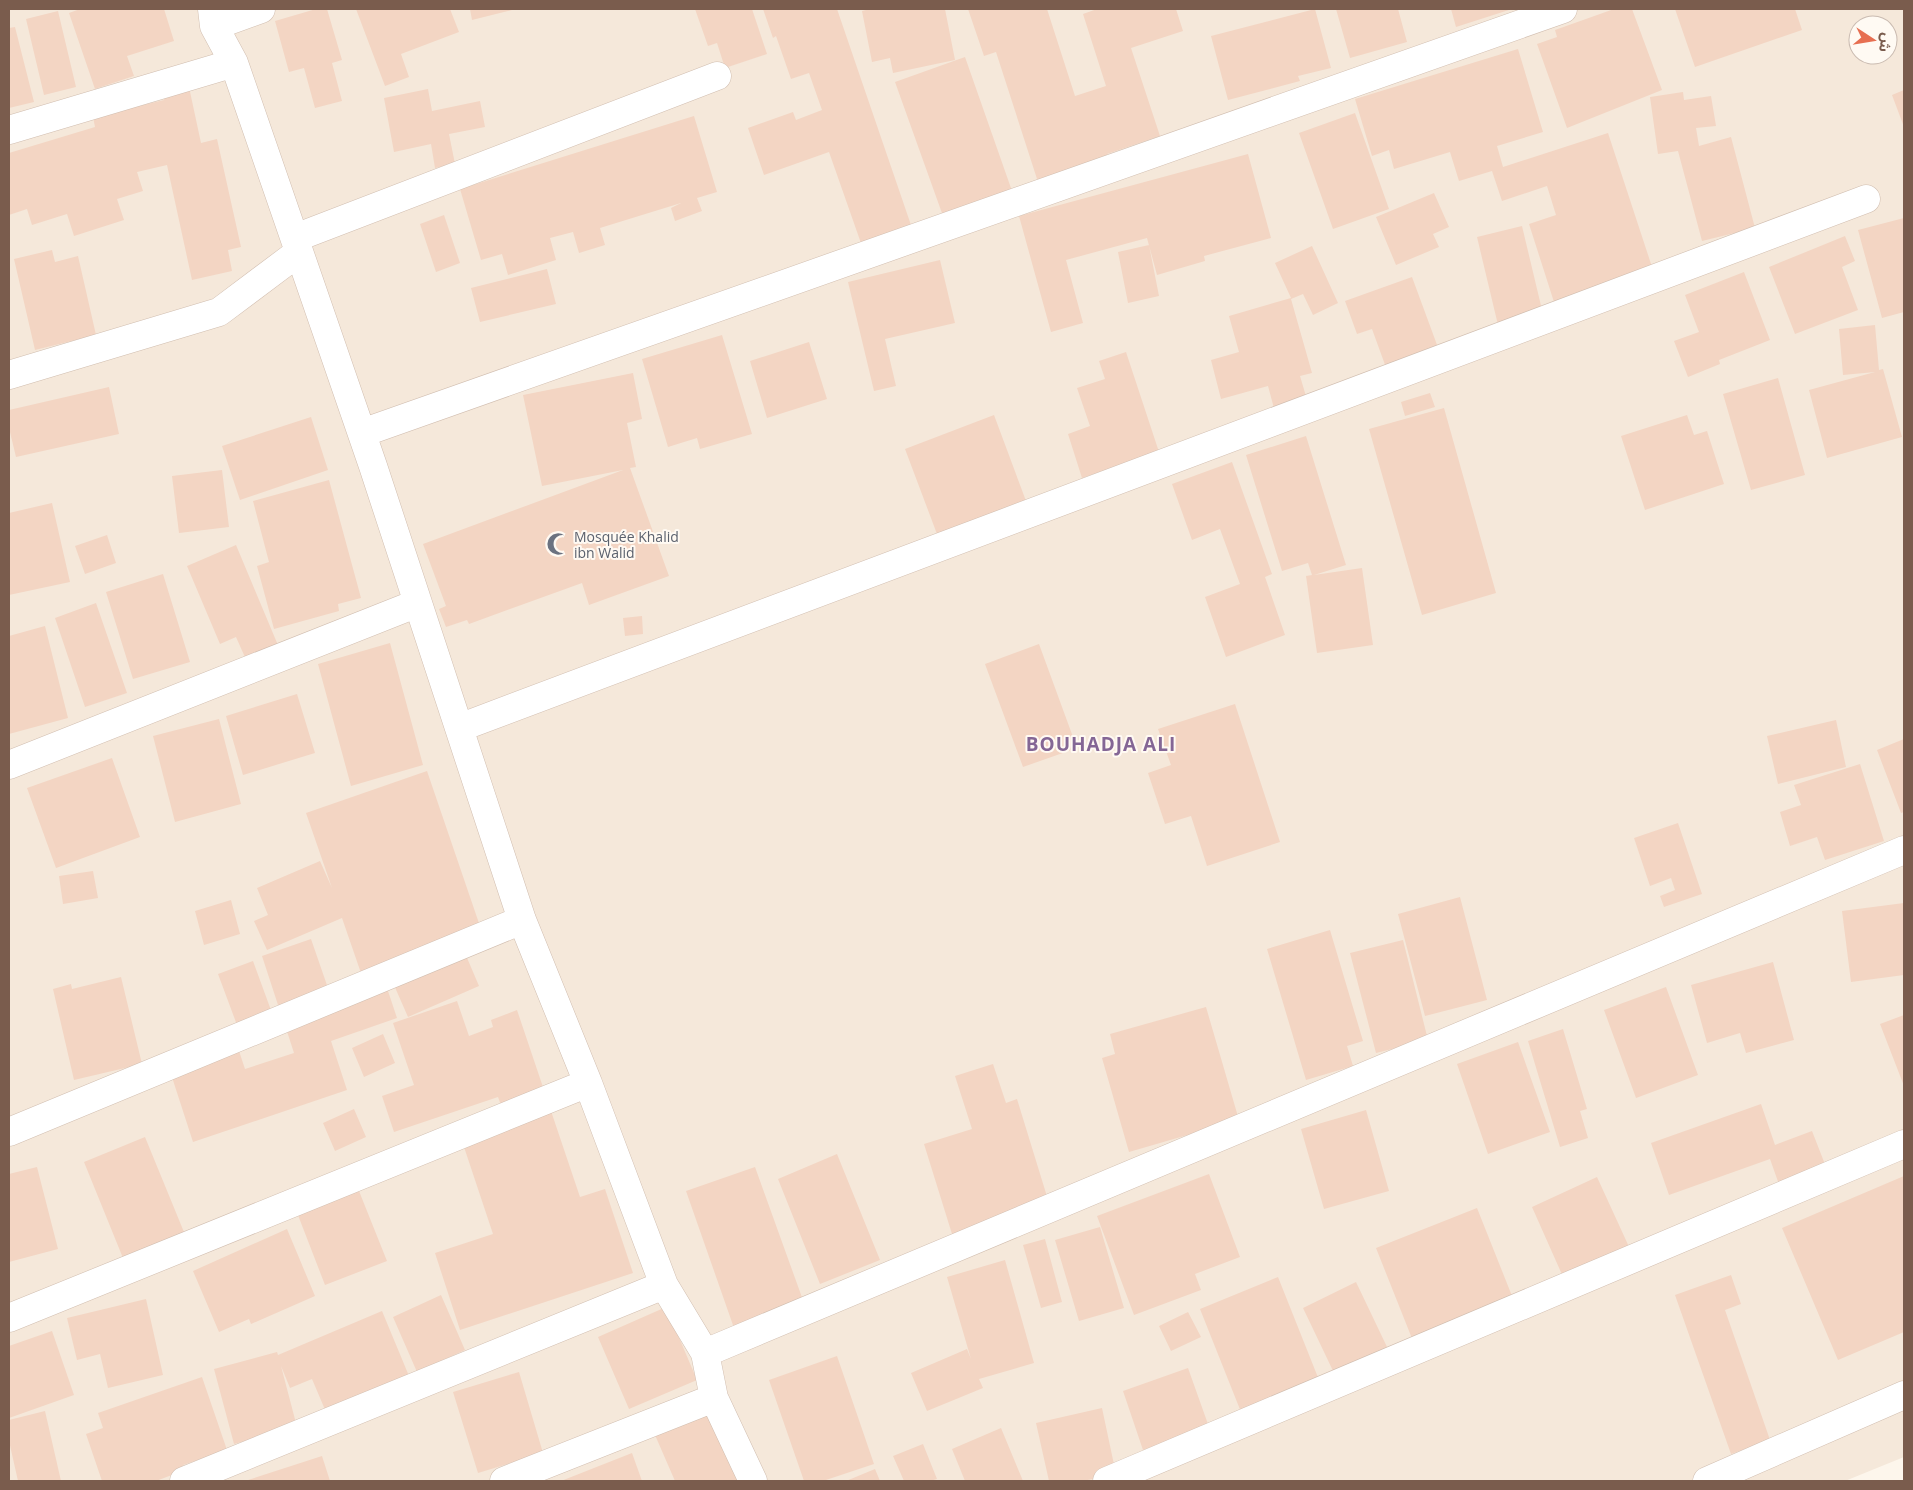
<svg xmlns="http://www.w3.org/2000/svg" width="1913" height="1490" viewBox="0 0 1913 1490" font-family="'Open Sans','Noto Sans Arabic',sans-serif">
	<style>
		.residential { fill: #f5e8da; fill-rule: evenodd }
		.building { fill: #f3d5c3 }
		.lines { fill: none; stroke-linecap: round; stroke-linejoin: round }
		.minor-casing { stroke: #d1beb0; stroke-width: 29 }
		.tertiary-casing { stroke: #d1beb0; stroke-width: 29 }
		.minor { stroke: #fff; stroke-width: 28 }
		.tertiary { stroke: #fff; stroke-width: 28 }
		.labels { text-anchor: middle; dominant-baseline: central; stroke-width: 4; stroke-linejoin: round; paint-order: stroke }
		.worship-label { font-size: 14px; fill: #5b616d; stroke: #fffaf3; text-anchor: start }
		.district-label { font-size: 19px; font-weight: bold; letter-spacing: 1px; fill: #846695; stroke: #fffaf3 }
	</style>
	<rect width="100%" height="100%" fill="#fdf6ec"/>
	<path class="residential" d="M 9,9 L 1904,9 L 1904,1457 L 1845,1481 L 9,1481 ZM 1858,25 L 1888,25 L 1888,55 L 1858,55 Z"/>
	<path class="building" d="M 80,9 L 164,9 L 174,41 L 127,56 L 134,76 L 95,89 L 69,13 Z
		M 316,9 L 327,9 L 342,60 L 332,63 L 342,101 L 315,108 L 304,68 L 289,72 L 275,21 Z
		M 356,9 L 450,9 L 459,32 L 401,54 L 409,77 L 385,86 Z
		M 470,9 L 516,9 L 472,20 Z
		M 695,9 L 752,9 L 767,54 L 725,68 L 717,43 L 708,46 Z
		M 763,9 L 837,9 L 912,228 L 862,246 L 829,152 L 764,175 L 748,128 L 793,112 L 796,120 L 822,110 L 809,73 L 791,79 L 776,36 L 773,38 Z
		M 870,9 L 945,9 L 955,60 L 893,73 L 890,58 L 872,62 L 862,11 Z
		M 968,9 L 1047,9 L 1075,96 L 1106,86 L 1083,14 L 1097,9 L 1176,9 L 1183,31 L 1131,48 L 1160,136 L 1107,154 L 1108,159 L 1038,182 L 996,52 L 984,56 Z
		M 1315,9 L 1331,68 L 1298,76 L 1300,81 L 1228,100 L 1211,36 Z
		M 1336,9 L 1398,9 L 1407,42 L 1350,58 Z
		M 1451,9 L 1512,9 L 1456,27 Z
		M 1614,9 L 1632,9 L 1662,90 L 1567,128 L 1537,44 L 1557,37 L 1555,30 Z
		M 1675,9 L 1795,9 L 1802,30 L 1695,67 Z
		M 58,11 L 76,87 L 44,95 L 26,19 Z
		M 15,27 L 34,102 L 9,108 L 9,28 Z
		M 1518,49 L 1543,132 L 1497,146 L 1503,167 L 1608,133 L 1653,270 L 1554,302 L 1529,224 L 1556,215 L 1547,186 L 1502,201 L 1492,171 L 1459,181 L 1450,152 L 1394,169 L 1389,150 L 1372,156 L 1355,99 Z
		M 965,57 L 1012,191 L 943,216 L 895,82 Z
		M 189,87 L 201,143 L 217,139 L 241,247 L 228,250 L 232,271 L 192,280 L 167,165 L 137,172 L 143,191 L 117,199 L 124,220 L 74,236 L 67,214 L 32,225 L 27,209 L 9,215 L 9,153 L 95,127 L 93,117 L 164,100 L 163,93 Z
		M 428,89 L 432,111 L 480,101 L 485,127 L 449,134 L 455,164 L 435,168 L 431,144 L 394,152 L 384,98 Z
		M 1904,90 L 1904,127 L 1892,95 Z
		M 1683,92 L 1684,100 L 1711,96 L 1716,126 L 1696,128 L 1699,146 L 1731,137 L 1755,228 L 1702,241 L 1678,151 L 1658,154 L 1650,97 Z
		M 1355,113 L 1389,209 L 1333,229 L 1299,133 Z
		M 694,116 L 717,192 L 697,198 L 702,211 L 675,221 L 671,208 L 681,203 L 600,228 L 605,245 L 579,253 L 573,232 L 550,238 L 556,260 L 508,275 L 502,254 L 481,260 L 460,189 Z
		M 1248,154 L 1271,238 L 1204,256 L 1205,261 L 1157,275 L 1147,238 L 1066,260 L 1083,323 L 1051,332 L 1019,216 Z
		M 1434,193 L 1449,227 L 1433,234 L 1439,247 L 1396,265 L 1376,217 Z
		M 444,215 L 460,263 L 436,272 L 420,224 Z
		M 1904,218 L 1904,312 L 1882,318 L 1858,230 Z
		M 1522,226 L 1543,314 L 1498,325 L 1477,237 Z
		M 1845,236 L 1855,261 L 1842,267 L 1858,310 L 1795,334 L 1769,267 Z
		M 1149,245 L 1159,296 L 1128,303 L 1118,252 Z
		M 1312,246 L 1338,303 L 1313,315 L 1303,294 L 1291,299 L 1312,373 L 1300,376 L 1308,403 L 1275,412 L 1268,386 L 1221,399 L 1211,360 L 1239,352 L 1229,316 L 1291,298 L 1275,263 Z
		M 52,250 L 55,262 L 78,256 L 96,335 L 35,350 L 14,259 Z
		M 940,260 L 955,323 L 885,339 L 896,386 L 874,391 L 848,282 Z
		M 547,269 L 556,304 L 480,322 L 471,288 Z
		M 1744,272 L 1770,340 L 1719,360 L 1720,364 L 1688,377 L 1674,341 L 1699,332 L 1685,295 Z
		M 1412,277 L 1440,353 L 1388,373 L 1372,329 L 1357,334 L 1345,301 Z
		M 1875,325 L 1879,370 L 1883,369 L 1902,437 L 1827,458 L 1809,390 L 1875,372 L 1843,375 L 1839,329 Z
		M 722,335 L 752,434 L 700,449 L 697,438 L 668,447 L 642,359 Z
		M 809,342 L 827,399 L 767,418 L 750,361 Z
		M 1126,352 L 1159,452 L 1082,478 L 1068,434 L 1090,426 L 1077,388 L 1105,379 L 1099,361 Z
		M 633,373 L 642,419 L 627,423 L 636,467 L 630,468 L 669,576 L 589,605 L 582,583 L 469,624 L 467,620 L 446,627 L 439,609 L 446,606 L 423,544 L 623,470 L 542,486 L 523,395 Z
		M 1778,378 L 1805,475 L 1751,490 L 1723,394 Z
		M 109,387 L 119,434 L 16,457 L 9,428 L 9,410 Z
		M 1430,393 L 1435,407 L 1405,416 L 1401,402 Z
		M 1444,408 L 1496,593 L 1422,615 L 1369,429 Z
		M 994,415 L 1026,501 L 937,534 L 905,449 Z
		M 1687,415 L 1694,435 L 1707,431 L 1724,484 L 1645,510 L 1621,436 Z
		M 311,417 L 328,470 L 240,500 L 222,446 Z
		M 1306,436 L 1346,565 L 1314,575 L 1362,568 L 1373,645 L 1317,653 L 1306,576 L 1312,575 L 1308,563 L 1282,571 L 1246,455 Z
		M 1232,462 L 1272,574 L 1265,577 L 1285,635 L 1226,657 L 1205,597 L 1240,584 L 1220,529 L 1192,540 L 1172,484 Z
		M 222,470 L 229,527 L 179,533 L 172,476 Z
		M 329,480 L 361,598 L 338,604 L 339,611 L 274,629 L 257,566 L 269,562 L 253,501 Z
		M 52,503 L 70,582 L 9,595 L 9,513 Z
		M 107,535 L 116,563 L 85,574 L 75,546 Z
		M 236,545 L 280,650 L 248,664 L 236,637 L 220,644 L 187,566 Z
		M 163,574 L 190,662 L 133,679 L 106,592 Z
		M 96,603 L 127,693 L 85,707 L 55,618 Z
		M 642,616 L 643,634 L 625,636 L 623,618 Z
		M 45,626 L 68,718 L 9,734 L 9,636 Z
		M 390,643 L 423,765 L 351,786 L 318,664 Z
		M 1039,644 L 1077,748 L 1023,767 L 985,664 Z
		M 297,694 L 315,753 L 243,775 L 226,716 Z
		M 1235,704 L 1280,842 L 1207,866 L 1191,816 L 1165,824 L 1148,773 L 1171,765 L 1158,729 Z
		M 219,719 L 241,804 L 175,822 L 153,736 Z
		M 1836,720 L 1846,767 L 1778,784 L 1767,736 Z
		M 1904,739 L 1904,812 L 1901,813 L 1877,750 Z
		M 112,758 L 140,837 L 56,868 L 27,788 Z
		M 1860,764 L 1884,841 L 1825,860 L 1817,837 L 1790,846 L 1780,812 L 1801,805 L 1794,785 Z
		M 427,771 L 483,935 L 362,976 L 342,918 L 267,950 L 254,921 L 268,915 L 257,888 L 320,861 L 332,888 L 306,813 Z
		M 1678,823 L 1702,894 L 1664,907 L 1660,896 L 1675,890 L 1671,878 L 1650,886 L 1634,838 Z
		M 93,871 L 98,898 L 63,904 L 59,876 Z
		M 1460,897 L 1487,1000 L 1425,1016 L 1398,914 Z
		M 231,900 L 240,934 L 204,945 L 195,911 Z
		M 1904,903 L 1904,975 L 1851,982 L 1842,911 Z
		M 1330,930 L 1363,1041 L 1347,1046 L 1353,1066 L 1306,1080 L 1267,949 Z
		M 311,939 L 329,991 L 279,1008 L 262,956 Z
		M 1403,940 L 1428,1040 L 1376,1053 L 1350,953 Z
		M 462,946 L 479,986 L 408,1017 L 390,976 Z
		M 253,961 L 272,1013 L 237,1025 L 218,974 Z
		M 1773,962 L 1794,1040 L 1746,1053 L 1740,1033 L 1707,1043 L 1691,985 Z
		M 121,977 L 142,1064 L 74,1080 L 53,989 L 71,984 L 72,989 Z
		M 386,985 L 397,1018 L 331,1041 L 347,1090 L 193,1142 L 170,1071 L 238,1048 L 245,1069 L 294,1053 L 283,1019 Z
		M 1666,987 L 1698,1075 L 1636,1098 L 1604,1010 Z
		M 457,1001 L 469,1036 L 493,1027 L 491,1020 L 517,1010 L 546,1096 L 503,1111 L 498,1097 L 394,1132 L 382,1096 L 414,1085 L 393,1023 Z
		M 1206,1007 L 1239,1120 L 1129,1152 L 1102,1058 L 1115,1054 L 1110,1034 Z
		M 1904,1015 L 1904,1086 L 1880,1024 Z
		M 1563,1029 L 1587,1109 L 1580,1111 L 1588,1138 L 1560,1147 L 1528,1041 Z
		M 383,1034 L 395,1063 L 364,1077 L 352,1048 Z
		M 1518,1042 L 1550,1132 L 1488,1154 L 1457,1064 Z
		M 993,1064 L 1006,1103 L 1017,1099 L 1049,1203 L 952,1234 L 924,1144 L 972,1129 L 955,1076 Z
		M 1761,1104 L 1775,1145 L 1812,1131 L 1828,1172 L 1781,1190 L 1770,1159 L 1669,1195 L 1651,1143 Z
		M 354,1109 L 366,1137 L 335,1151 L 323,1123 Z
		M 1366,1110 L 1389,1191 L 1324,1209 L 1301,1129 Z
		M 551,1111 L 580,1197 L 605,1189 L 633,1273 L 460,1330 L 435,1253 L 493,1234 L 462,1141 Z
		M 145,1137 L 186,1237 L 125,1263 L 84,1162 Z
		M 837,1154 L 880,1260 L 820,1284 L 778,1179 Z
		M 37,1167 L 58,1249 L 9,1262 L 9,1174 Z
		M 755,1167 L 804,1303 L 734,1328 L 686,1191 Z
		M 1209,1174 L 1240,1257 L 1195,1274 L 1201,1290 L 1134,1315 L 1097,1216 Z
		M 1904,1176 L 1904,1332 L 1838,1360 L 1782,1228 Z
		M 1597,1177 L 1630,1249 L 1564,1279 L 1532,1207 Z
		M 357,1186 L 387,1261 L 325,1285 L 296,1210 Z
		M 1477,1208 L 1514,1301 L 1413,1341 L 1376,1248 Z
		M 1100,1227 L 1124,1308 L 1079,1321 L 1055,1240 Z
		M 287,1229 L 315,1296 L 251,1324 L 249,1319 L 219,1332 L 193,1271 Z
		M 1045,1239 L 1062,1302 L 1041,1308 L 1023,1245 Z
		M 1005,1260 L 1034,1363 L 979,1379 L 983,1388 L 927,1411 L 911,1373 L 967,1349 L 971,1359 L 947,1277 Z
		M 1731,1275 L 1741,1304 L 1725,1310 L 1770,1440 L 1731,1454 L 1675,1295 Z
		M 1278,1277 L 1319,1380 L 1241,1412 L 1200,1309 Z
		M 1356,1282 L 1388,1349 L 1335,1375 L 1303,1308 Z
		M 441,1295 L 465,1350 L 417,1372 L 393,1317 Z
		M 146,1299 L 163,1375 L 108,1388 L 100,1354 L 77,1360 L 67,1318 Z
		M 666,1307 L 697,1380 L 629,1409 L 598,1337 Z
		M 382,1311 L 409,1376 L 326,1412 L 312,1379 L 290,1388 L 281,1366 L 297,1427 L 234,1444 L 214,1369 L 277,1352 L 278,1355 Z
		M 1188,1312 L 1201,1337 L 1171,1351 L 1159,1326 Z
		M 52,1331 L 74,1395 L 9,1418 L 9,1346 Z
		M 837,1356 L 874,1464 L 823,1481 L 804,1481 L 769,1380 Z
		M 1188,1368 L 1209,1427 L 1143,1450 L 1123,1391 Z
		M 519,1372 L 543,1453 L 478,1473 L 453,1392 Z
		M 202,1377 L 227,1450 L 183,1465 L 185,1470 L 156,1481 L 102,1481 L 86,1434 L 103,1428 L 98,1413 Z
		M 1102,1408 L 1116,1474 L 1083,1481 L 1049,1481 L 1036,1423 Z
		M 715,1409 L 746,1481 L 675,1481 L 655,1435 Z
		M 45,1411 L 61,1481 L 18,1481 L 9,1441 L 9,1420 Z
		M 1001,1428 L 1023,1481 L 965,1481 L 952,1449 Z
		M 923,1444 L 937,1479 L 930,1481 L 904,1481 L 893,1456 Z
		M 632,1453 L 642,1481 L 561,1481 Z
		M 322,1456 L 330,1481 L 245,1481 Z
		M 875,1469 L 880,1481 L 846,1481 Z"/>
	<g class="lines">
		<defs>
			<path id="minor" d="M 212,9 L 214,26 L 234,63 L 373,466 L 522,920 L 588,1083 L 664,1285 L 705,1353 L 714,1398 L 753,1481
				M 214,26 L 261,9
				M 9,130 L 234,63
				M 295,238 L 717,76
				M 9,375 L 219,312 L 299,252
				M 362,433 L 1563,9
				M 459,728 L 1866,199
				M 9,765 L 418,603
				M 9,1132 L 522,920
				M 9,1318 L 588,1083
				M 705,1353 L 1904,850
				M 184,1481 L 664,1285
				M 504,1481 L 714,1398
				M 1107,1481 L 1904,1144"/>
			<path id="tertiary" d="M 1707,1481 L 1904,1395"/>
		</defs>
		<use href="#minor" class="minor-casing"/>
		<use href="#tertiary" class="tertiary-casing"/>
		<use href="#minor" class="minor"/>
		<use href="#tertiary" class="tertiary"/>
	</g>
	<defs>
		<symbol id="mosque-bare" viewBox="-9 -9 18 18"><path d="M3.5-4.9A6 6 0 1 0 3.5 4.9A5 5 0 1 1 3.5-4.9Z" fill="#6b7280" stroke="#fffaf3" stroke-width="2.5" paint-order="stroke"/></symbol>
	</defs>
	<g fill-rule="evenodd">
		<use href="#mosque-bare" x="542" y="528" width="32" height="32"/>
	</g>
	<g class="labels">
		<g class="worship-label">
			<text x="574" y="536">Mosquée Khalid<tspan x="574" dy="16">ibn Walid</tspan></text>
		</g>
		<g class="district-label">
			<text x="1101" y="744">BOUHADJA ALI</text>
		</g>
	</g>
	<rect width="1913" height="1490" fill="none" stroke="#7a5c4d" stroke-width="20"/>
	<g transform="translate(1873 40) rotate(102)"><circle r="24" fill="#fffaf3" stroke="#cabbb1"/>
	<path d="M0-4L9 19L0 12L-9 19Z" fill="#e76f51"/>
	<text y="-8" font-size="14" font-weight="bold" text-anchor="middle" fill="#7a5c4d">ش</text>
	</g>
</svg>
